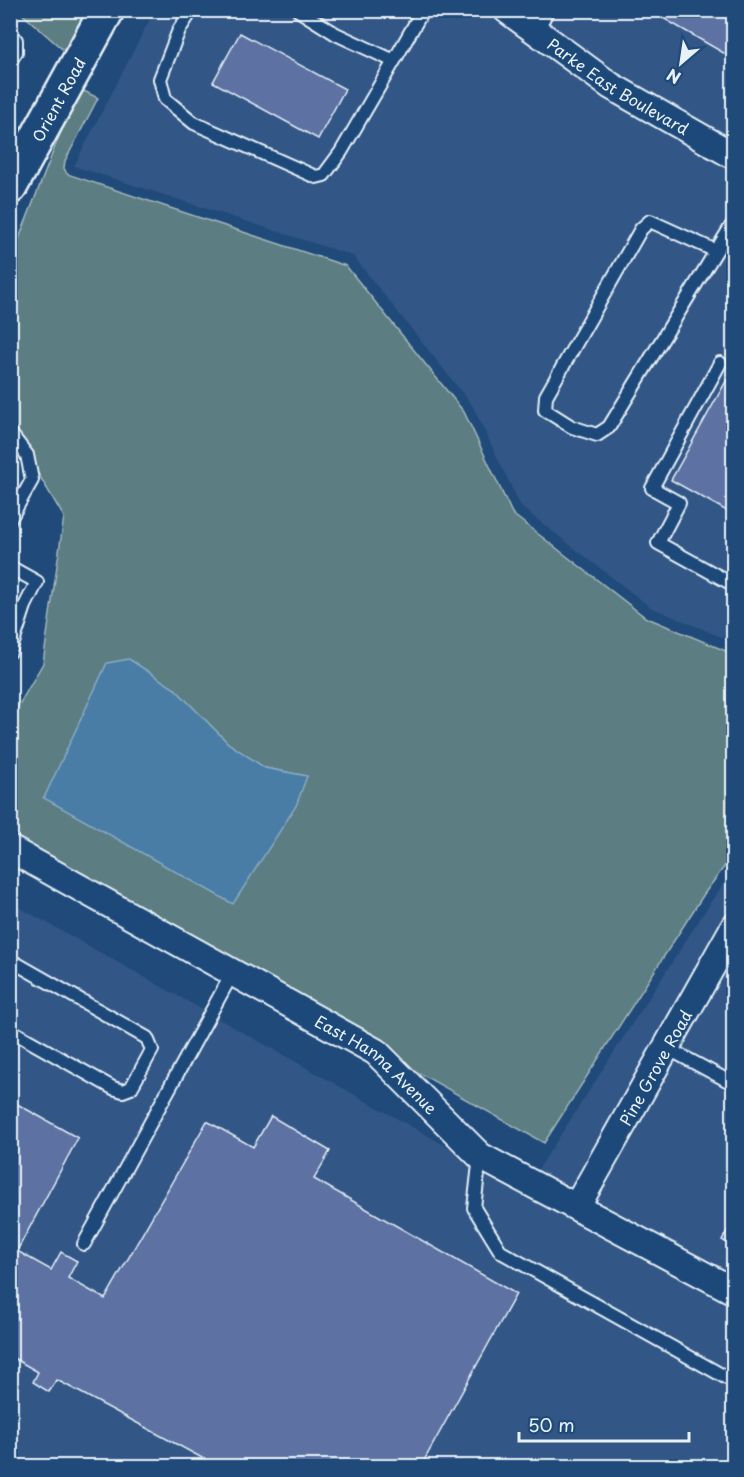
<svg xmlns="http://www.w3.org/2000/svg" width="744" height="1477" viewBox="0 0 744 1477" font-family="'Playpen Sans',sans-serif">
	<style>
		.built { fill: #325686 }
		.green { fill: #5c7d81; stroke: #a2b7bc; stroke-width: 1.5; fill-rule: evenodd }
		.water { fill: #487da5; stroke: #88abc6; stroke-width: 1.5 }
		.building { fill: #5d72a3; stroke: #e8f1f8; stroke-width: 1.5 }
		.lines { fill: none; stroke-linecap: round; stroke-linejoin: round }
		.lane-casing { stroke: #e8f1f8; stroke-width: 16 }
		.street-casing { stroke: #e8f1f8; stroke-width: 30 }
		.secondary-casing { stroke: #e8f1f8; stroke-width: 38 }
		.lane { stroke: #1f4a7a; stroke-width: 12 }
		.street { stroke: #1f4a7a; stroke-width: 26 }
		.secondary { stroke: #1f4a7a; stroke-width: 33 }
		.labels { text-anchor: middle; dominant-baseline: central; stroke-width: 4.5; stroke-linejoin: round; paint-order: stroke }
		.street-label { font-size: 16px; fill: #e8f1f8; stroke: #1f4a7a }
	</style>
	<rect width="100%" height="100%" fill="#1f4a7a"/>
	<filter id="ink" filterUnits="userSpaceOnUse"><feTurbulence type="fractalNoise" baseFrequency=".0167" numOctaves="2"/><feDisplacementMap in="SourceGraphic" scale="12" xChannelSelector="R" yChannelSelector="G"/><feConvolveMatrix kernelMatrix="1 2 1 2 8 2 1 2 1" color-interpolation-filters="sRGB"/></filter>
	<g filter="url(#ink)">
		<path class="built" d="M 154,11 L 483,11 L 519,31 L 531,11 L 733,11 L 733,642 L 650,607 L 521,507 L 472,405 L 353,256 L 74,166 Z
			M 733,871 L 733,1466 L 11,1466 L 10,902 L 525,1190 L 712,900 Z"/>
		<path class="green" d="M 19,11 L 94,11 L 69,55 Z
			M 78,88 L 98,98 L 65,161 L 64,168 L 67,174 L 346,266 L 464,412 L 512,513 L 515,516 L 645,617 L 733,654 L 733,855 L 704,894 L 544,1143 L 410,1068 L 383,1041 L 11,834 L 11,719 L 43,663 L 64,517 L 11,428 L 11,259 ZM 175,689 L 228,743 L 265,768 L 307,776 L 44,797 Z"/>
		<path class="water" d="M 129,659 L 175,689 L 228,743 L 265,768 L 307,776 L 296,806 L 233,904 L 44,798 L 107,663 Z"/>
		<path class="building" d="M 649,10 L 734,10 L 734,59 Z
			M 240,33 L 345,89 L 318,139 L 213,82 Z
			M 734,367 L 734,515 L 671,480 Z
			M 10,1100 L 78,1138 L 17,1251 L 51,1270 L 61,1252 L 77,1261 L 68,1278 L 105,1299 L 207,1121 L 253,1147 L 271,1116 L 330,1151 L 314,1179 L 516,1294 L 421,1466 L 217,1466 L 57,1380 L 49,1392 L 33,1382 L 38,1372 L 10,1356 Z
			M 734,1219 L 734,1247 L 722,1240 Z"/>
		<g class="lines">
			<defs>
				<path id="lane" d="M 192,10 L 179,30 L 160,79 L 165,99 L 194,123 L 316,177 L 324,175 L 341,152 L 394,61
					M 298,10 L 336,34 L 394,61 L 423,10
					M 536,32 L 548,10
					M 10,34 L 16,40 L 16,52 L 10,61
					M 716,251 L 650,221 L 641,229 L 546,396 L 545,410 L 572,427 L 597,435 L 609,427 L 716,251 L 734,222
					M 720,363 L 652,488 L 679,503 L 658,543 L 734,585
					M 10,433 L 27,455 L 32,480 L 10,519
					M 10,567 L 37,582 L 25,606 L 10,652
					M 10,960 L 147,1038 L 152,1050 L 131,1088 L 123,1091 L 113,1088 L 10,1030
					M 667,1048 L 734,1084
					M 480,1156 L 474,1208 L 501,1252 L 734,1382
					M 84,1244 L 233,972"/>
				<g id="street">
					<path id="s1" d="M 507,10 L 611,86 L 734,156"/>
					<path id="s2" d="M 10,849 L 376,1052 L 480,1156 L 734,1291"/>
					<path id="s3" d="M 577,1206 L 734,927"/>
				</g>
				<g id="secondary">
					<path id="s4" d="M 10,187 L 107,10"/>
				</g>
			</defs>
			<use href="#lane" class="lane-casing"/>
			<use href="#street" class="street-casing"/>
			<use href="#secondary" class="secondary-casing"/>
			<use href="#lane" class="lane"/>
			<use href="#street" class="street"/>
			<use href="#secondary" class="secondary"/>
		</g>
	</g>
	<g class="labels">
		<g class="street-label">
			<text stroke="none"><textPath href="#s1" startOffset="135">Parke East Boulevard</textPath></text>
			<text stroke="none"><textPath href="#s4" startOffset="100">Orient Road</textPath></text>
			<text stroke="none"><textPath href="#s2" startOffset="426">East Hanna Avenue</textPath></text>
			<text stroke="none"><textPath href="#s3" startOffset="159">Pine Grove Road</textPath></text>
		</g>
	</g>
	<rect width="744" height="1477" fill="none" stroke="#1f4a7a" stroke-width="36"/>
	<rect x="18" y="18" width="708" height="1441" fill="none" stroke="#e8f1f8" stroke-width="2" filter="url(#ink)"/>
	<g transform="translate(681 63) rotate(209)" stroke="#1f4a7a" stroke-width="4.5" paint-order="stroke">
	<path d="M0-4.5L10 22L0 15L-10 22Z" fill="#e8f1f8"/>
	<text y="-9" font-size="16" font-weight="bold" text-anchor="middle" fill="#e8f1f8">N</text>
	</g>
	<path d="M519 1432v9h170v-9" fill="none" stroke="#e8f1f8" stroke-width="3"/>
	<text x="528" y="1432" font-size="18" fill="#e8f1f8" stroke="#1f4a7a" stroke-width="4.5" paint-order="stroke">50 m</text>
</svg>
